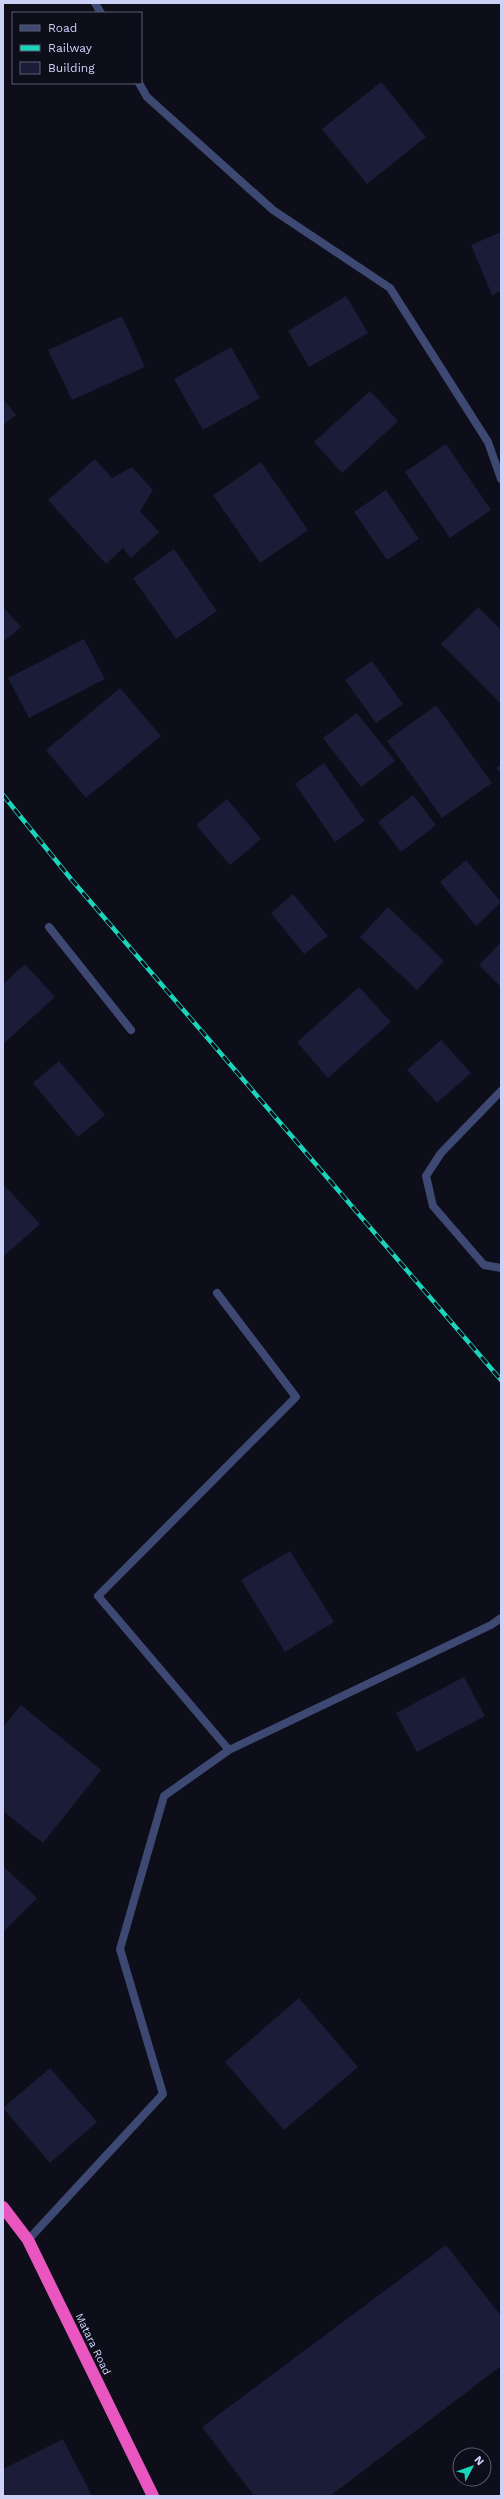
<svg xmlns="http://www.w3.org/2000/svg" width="504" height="2499" viewBox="0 0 504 2499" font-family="'Work Sans',sans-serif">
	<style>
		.building { fill: #1b1c38 }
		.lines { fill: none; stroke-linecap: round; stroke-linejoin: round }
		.street { stroke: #3d4873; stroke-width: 8 }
		.highway { stroke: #e956c0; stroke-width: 12 }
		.rail-casing { stroke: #1bd5bb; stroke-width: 4.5 }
		.rail { stroke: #0d0e1a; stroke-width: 3; stroke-dasharray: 9; stroke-linecap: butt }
		.labels { text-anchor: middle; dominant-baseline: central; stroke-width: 3; stroke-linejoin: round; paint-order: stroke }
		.street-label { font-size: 11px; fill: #ccd1f8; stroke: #0d0e1a }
	</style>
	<rect width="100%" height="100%" fill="#0d0e1a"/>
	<path class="building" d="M 381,82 L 426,137 L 367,184 L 322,129 Z
		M 501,232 L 501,291 L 492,295 L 471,245 Z
		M 346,296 L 368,333 L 309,367 L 288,331 Z
		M 122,316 L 145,367 L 72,400 L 48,350 Z
		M 231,347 L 260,398 L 203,430 L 174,379 Z
		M 370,391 L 398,421 L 342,473 L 314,442 Z
		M 3,399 L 16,415 L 3,425 Z
		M 446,444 L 491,510 L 450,538 L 405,472 Z
		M 95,459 L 112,478 L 132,467 L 153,490 L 140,511 L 159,532 L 131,558 L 123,548 L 106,564 L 48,500 Z
		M 261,462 L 308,530 L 260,563 L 213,495 Z
		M 386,490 L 419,539 L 387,560 L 354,512 Z
		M 174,549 L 217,611 L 176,639 L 133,578 Z
		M 3,607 L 21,627 L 3,642 Z
		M 478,607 L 501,630 L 501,704 L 441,644 Z
		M 84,639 L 105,679 L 29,718 L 8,678 Z
		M 372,661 L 403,704 L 376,723 L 345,680 Z
		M 120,688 L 161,736 L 86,798 L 46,750 Z
		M 436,705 L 492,783 L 442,818 L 387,741 Z
		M 357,713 L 395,761 L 361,787 L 323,738 Z
		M 324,763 L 365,821 L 335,842 L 295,784 Z
		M 501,765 L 501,774 L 496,768 Z
		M 413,795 L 436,825 L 401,852 L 378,822 Z
		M 227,799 L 261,839 L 230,865 L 196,825 Z
		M 466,860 L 501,902 L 476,926 L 440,882 Z
		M 293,894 L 328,936 L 304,954 L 271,913 Z
		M 388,907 L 444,961 L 417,990 L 360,937 Z
		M 501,942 L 501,987 L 479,965 Z
		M 25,964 L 55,997 L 4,1043 L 3,984 Z
		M 359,987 L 391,1022 L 328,1078 L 297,1042 Z
		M 441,1040 L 471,1073 L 437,1103 L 407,1070 Z
		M 59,1061 L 105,1115 L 78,1137 L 33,1083 Z
		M 3,1184 L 40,1224 L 3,1257 Z
		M 290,1551 L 334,1622 L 285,1652 L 241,1580 Z
		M 464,1677 L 485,1716 L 417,1752 L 396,1713 Z
		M 21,1705 L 101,1770 L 43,1843 L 3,1811 L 3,1727 Z
		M 3,1866 L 37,1898 L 3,1932 Z
		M 299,1998 L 358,2067 L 284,2130 L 225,2062 Z
		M 50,2068 L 97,2122 L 50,2163 L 3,2108 Z
		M 446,2245 L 501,2316 L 501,2366 L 330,2496 L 254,2496 L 202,2427 Z
		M 63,2439 L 92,2496 L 3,2496 L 3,2469 Z"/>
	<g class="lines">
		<path class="street" d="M 95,3 L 101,13
			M 139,83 L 147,97 L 273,210 L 390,288 L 488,442 L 501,479
			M 49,927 L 131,1030
			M 501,1091 L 441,1153 L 426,1176 L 433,1206 L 484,1265 L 501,1268
			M 217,1293 L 296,1397 L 98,1596 L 229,1750
			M 28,2240 L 163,2094 L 120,1949 L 164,1796 L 229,1750 L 491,1625 L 501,1618"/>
		<path class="highway" d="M 3,2207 L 28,2240 L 153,2496"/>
		<defs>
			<path id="rail" d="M 3,795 L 71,879 L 501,1380"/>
		</defs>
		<use href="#rail" class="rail-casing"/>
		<use href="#rail" class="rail"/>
	</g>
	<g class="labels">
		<g class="street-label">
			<text transform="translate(93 2344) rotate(64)">Matara Road</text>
		</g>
	</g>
	<rect width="504" height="2499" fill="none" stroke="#ccd1f8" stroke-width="8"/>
	<rect x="12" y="12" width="130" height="72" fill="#0d0e1a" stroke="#595c73"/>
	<rect x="20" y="25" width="20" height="6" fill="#3d4873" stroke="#595c73"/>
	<text x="48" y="32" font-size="12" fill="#ccd1f8">Road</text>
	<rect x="20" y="45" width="20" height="6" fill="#1bd5bb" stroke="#595c73"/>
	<text x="48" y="52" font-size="12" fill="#ccd1f8">Railway</text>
	<rect x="20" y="62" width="20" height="12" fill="#1b1c38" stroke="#595c73"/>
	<text x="48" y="72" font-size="12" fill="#ccd1f8">Building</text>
	<g transform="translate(472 2467) rotate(49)"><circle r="19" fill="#0d0e1a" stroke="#595c73"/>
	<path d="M0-3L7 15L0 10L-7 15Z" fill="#1bd5bb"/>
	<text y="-6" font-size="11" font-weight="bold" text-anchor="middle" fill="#ccd1f8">N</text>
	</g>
</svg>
